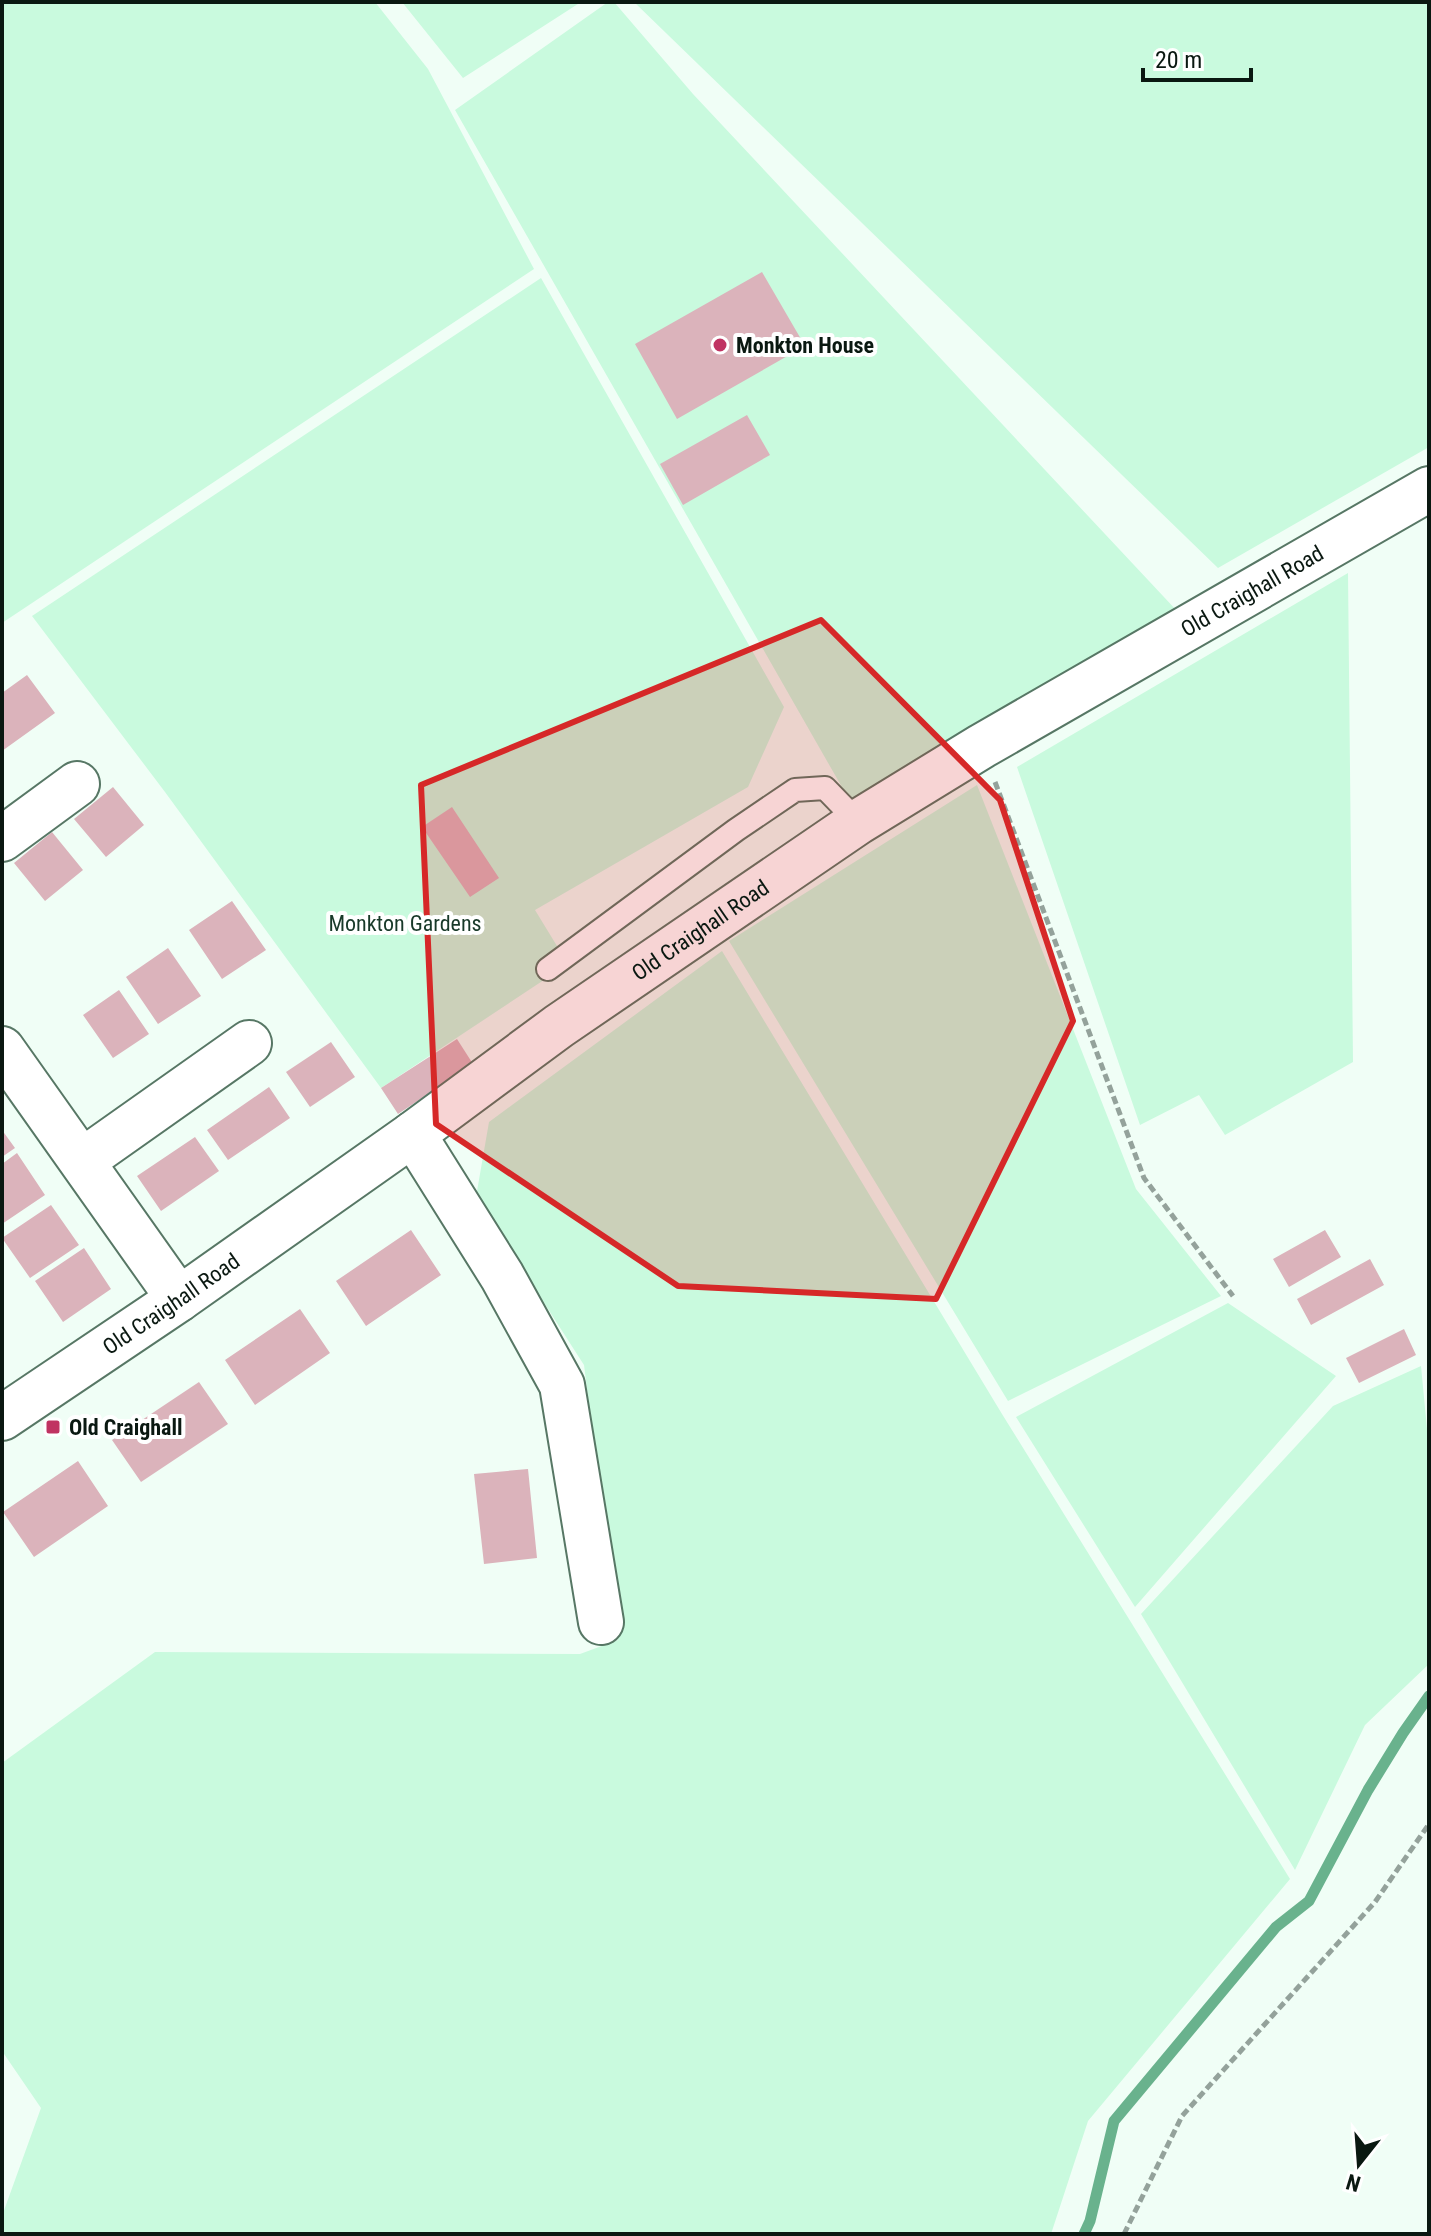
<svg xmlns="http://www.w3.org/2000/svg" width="1431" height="2236" viewBox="0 0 1431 2236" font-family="'Roboto Condensed',sans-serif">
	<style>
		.green { fill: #c9fade }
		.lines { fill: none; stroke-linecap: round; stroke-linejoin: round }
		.stream { stroke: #69b28d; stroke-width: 11 }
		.building { fill: #dbb3bb }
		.service-casing { stroke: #577765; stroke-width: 26 }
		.minor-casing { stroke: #577765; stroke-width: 48 }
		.secondary-casing { stroke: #577765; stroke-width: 48 }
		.path { stroke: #94a29b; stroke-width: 5; stroke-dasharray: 8 4; stroke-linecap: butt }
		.service { stroke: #fff; stroke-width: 22 }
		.minor { stroke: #fff; stroke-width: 44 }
		.secondary { stroke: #fff; stroke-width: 44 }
		.marked { fill: #d62828; fill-opacity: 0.2; stroke: #d62828; stroke-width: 6; stroke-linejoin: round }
		.poi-dot { fill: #c03362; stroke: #fff; stroke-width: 3 }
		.labels { text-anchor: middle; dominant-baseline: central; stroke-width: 8; stroke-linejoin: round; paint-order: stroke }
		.poi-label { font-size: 22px; font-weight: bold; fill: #0a1811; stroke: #fff; text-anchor: start }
		.street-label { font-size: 22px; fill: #0a1811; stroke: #fff }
		.park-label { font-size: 22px; fill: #183929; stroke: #fff }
	</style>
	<rect width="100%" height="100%" fill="#f0fef6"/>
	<path class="green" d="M 2,2 L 375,2 L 428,69 L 534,269 L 2,623 Z
		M 402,2 L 581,2 L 463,78 Z
		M 608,2 L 614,2 L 693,94 L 1178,612 L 851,803 L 455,110 Z
		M 634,2 L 1429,2 L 1429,447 L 1218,568 Z
		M 541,278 L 784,707 L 748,787 L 535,910 L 568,964 L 381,1088 L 165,792 L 32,616 Z
		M 1348,573 L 1353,1062 L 1225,1135 L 1199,1095 L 1140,1125 L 1017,767 Z
		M 977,785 L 1136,1189 L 1221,1296 L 1008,1401 L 729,941 Z
		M 722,951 L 1002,1414 L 1290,1879 L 1088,2121 L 1051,2234 L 2,2234 L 2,2216 L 41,2108 L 2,2051 L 2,1763 L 155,1652 L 580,1654 L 618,1640 L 584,1365 L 476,1197 L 489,1122 Z
		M 1228,1303 L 1336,1376 L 1135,1607 L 1016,1417 Z
		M 1421,1366 L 1429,1450 L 1429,1664 L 1365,1725 L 1295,1870 L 1141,1614 L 1333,1406 Z"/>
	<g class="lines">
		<path class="stream" d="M 1084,2234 L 1090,2221 L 1114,2121 L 1276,1927 L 1309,1901 L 1368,1790 L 1403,1733 L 1429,1696"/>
	</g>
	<path class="building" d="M 762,272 L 805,346 L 677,419 L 635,344 Z
		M 747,415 L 770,455 L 683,505 L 660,464 Z
		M 27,675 L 55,713 L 2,751 L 2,693 Z
		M 113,787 L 144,825 L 106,857 L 74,819 Z
		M 452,807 L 499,878 L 470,897 L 422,827 Z
		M 52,832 L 83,870 L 45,901 L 14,863 Z
		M 232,901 L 266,950 L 222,979 L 189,930 Z
		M 168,948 L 201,996 L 158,1024 L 126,977 Z
		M 119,990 L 149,1034 L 113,1058 L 83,1015 Z
		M 457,1039 L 473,1064 L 398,1114 L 381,1088 Z
		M 331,1042 L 355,1077 L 310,1107 L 286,1072 Z
		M 269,1087 L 290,1118 L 228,1160 L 207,1130 Z
		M 2,1130 L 15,1148 L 2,1157 Z
		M 195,1137 L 219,1171 L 161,1211 L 137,1176 Z
		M 17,1153 L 45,1195 L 2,1224 L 2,1164 Z
		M 51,1205 L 79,1245 L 30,1278 L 2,1238 Z
		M 411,1230 L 441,1275 L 366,1326 L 336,1281 Z
		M 1325,1230 L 1341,1257 L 1289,1287 L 1273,1259 Z
		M 84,1248 L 111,1289 L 63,1322 L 35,1281 Z
		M 1370,1259 L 1384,1285 L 1311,1325 L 1297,1299 Z
		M 300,1309 L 330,1353 L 255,1405 L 225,1360 Z
		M 1404,1329 L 1416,1355 L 1359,1383 L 1346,1358 Z
		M 199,1382 L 228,1424 L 141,1482 L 112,1440 Z
		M 78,1461 L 108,1506 L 34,1557 L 3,1512 Z
		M 528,1469 L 537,1558 L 484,1564 L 474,1474 Z"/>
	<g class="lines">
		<defs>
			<path id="service" d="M 548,969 L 736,830 L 795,790 L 825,788 L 858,822"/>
			<path id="minor" d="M 2,839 L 77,784
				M 2,1049 L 179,1299
				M 413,1134 L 502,1276 L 562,1385 L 601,1622
				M 82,1161 L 249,1043"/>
			<g id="secondary">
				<path id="s1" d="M 2,1418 L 179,1299 L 413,1134 L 559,1026 L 858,822 L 982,746 L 1429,489"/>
			</g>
		</defs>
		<use href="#service" class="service-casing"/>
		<use href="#minor" class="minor-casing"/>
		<use href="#secondary" class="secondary-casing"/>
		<path class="path" d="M 995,782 L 1144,1178 L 1233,1296
			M 1124,2234 L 1182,2116 L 1375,1902 L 1429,1824"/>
		<use href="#service" class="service"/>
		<use href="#minor" class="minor"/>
		<use href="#secondary" class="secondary"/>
	</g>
	<path class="marked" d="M 821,620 L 1000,800 L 1073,1021 L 936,1299 L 678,1286 L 436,1124 L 421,785 Z"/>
	<g class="poi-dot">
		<circle cx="720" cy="345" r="8"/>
		<rect x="45" y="1419" width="16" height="16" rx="4"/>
	</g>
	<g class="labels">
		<g class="poi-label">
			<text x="736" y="345">Monkton House</text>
			<text x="69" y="1427">Old Craighall</text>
		</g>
		<g class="street-label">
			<text stroke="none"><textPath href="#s1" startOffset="1500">Old Craighall Road</textPath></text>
			<text stroke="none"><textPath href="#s1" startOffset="852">Old Craighall Road</textPath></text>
			<text stroke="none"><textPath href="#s1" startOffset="204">Old Craighall Road</textPath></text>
		</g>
		<g class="park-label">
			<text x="405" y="923">Monkton Gardens</text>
		</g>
	</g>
	<rect width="1431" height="2236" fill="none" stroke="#0a1811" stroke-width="8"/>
	<g transform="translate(1359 2164) rotate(197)" stroke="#ffffff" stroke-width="6" paint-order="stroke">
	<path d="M0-6L14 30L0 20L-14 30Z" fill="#0a1811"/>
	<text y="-12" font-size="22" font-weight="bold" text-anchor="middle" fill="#0a1811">N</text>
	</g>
	<path d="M1143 68v12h108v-12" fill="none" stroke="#0a1811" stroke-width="4"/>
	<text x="1155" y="68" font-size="24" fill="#0a1811" stroke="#ffffff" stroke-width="6" paint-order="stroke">20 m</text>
</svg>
